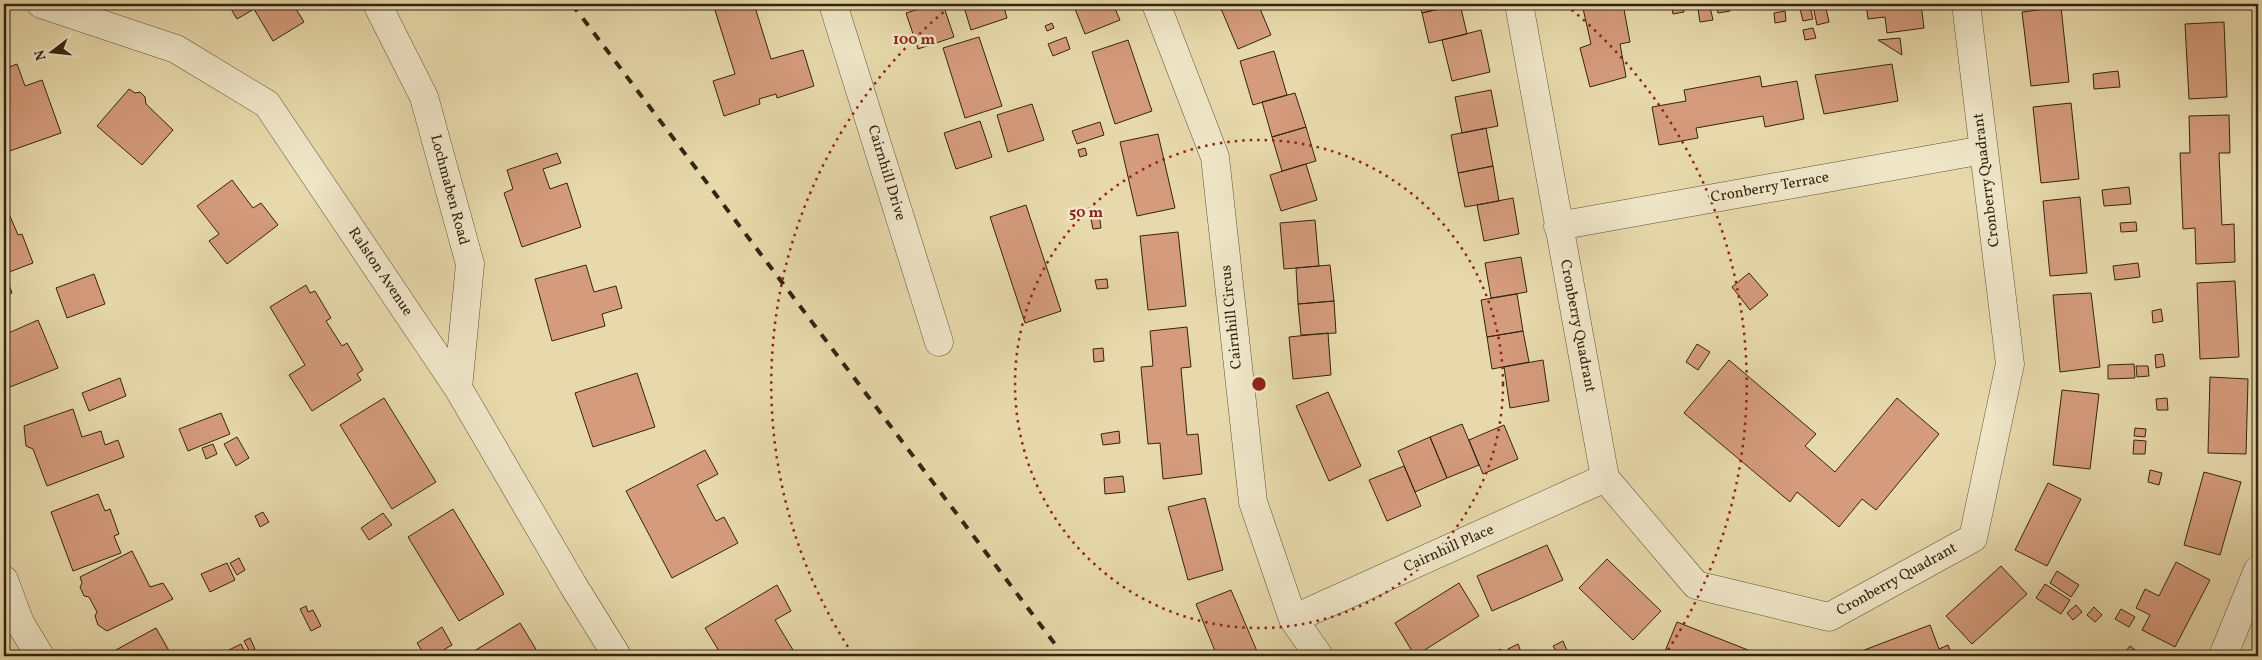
<svg xmlns="http://www.w3.org/2000/svg" width="2262" height="660" viewBox="0 0 2262 660" font-family="Vollkorn,serif">
	<style>
		.building { fill: #d49b7c; stroke: #332411 }
		.lines { fill: none; stroke-linecap: round; stroke-linejoin: round }
		.street-casing { stroke: #605138; stroke-width: 29 }
		.street { stroke: #efe6c8; stroke-width: 28 }
		.rail { stroke: #332411; stroke-width: 4; stroke-dasharray: 9 9; stroke-linecap: butt }
		.ring { fill: none; stroke: #8f2418; stroke-width: 2.5; stroke-dasharray: 2.5 5 }
		.labels { text-anchor: middle; dominant-baseline: central; stroke-width: 5; stroke-linejoin: round; paint-order: stroke }
		.street-label { font-size: 15px; fill: #332411; stroke: #efe6c8 }
		.centre { fill: #8f2418; stroke: #efe6c8; stroke-width: 2.5 }
		.ring-label { font-size: 15px; text-anchor: middle; font-weight: bold; fill: #8f2418; stroke: #efe6c8; stroke-width: 5; stroke-linejoin: round; paint-order: stroke }
	</style>
	<rect width="100%" height="100%" fill="#e7d9ab"/>
	<filter id="stains"><feTurbulence type="fractalNoise" baseFrequency=".004" numOctaves="4"/><feColorMatrix values="0 0 0 0 .2 0 0 0 0 .09 0 0 0 0 .02 0 0 0 .5 -.17"/></filter>
	<radialGradient id="worn" r=".72"><stop offset=".6" stop-color="#630" stop-opacity="0"/><stop offset="1" stop-color="#630" stop-opacity=".3"/></radialGradient>
	<path class="building" d="M 228,4 L 293,4 L 304,22 L 273,41 L 254,9 L 237,19 Z
		M 713,4 L 754,4 L 771,59 L 803,50 L 814,86 L 777,98 L 776,94 L 759,99 L 760,104 L 724,116 L 713,81 L 735,74 Z
		M 935,4 L 943,4 L 954,37 L 918,49 L 906,13 Z
		M 963,4 L 1003,4 L 1007,18 L 971,30 Z
		M 1073,4 L 1113,4 L 1120,20 L 1085,34 Z
		M 1219,4 L 1258,4 L 1271,35 L 1238,49 Z
		M 1419,4 L 1460,4 L 1422,13 Z
		M 1460,4 L 1467,34 L 1429,43 L 1422,13 Z
		M 1582,4 L 1623,4 L 1630,42 L 1620,44 L 1626,77 L 1590,87 L 1580,48 L 1591,44 Z
		M 1671,4 L 1682,4 L 1684,12 L 1673,14 Z
		M 1716,4 L 1729,4 L 1730,11 L 1718,13 Z
		M 1825,4 L 1829,22 L 1817,25 L 1813,6 Z
		M 1866,4 L 1921,4 L 1924,28 L 1887,33 L 1885,17 L 1868,19 Z
		M 1710,7 L 1713,20 L 1700,22 L 1698,9 Z
		M 1810,7 L 1813,19 L 1803,21 L 1800,9 Z
		M 2061,7 L 2069,82 L 2031,86 L 2022,12 Z
		M 1785,11 L 1786,21 L 1775,23 L 1774,13 Z
		M 2224,22 L 2227,97 L 2189,99 L 2185,24 Z
		M 1052,23 L 1054,28 L 1047,31 L 1045,26 Z
		M 1813,28 L 1816,38 L 1805,40 L 1803,30 Z
		M 1481,30 L 1490,72 L 1452,81 L 1442,40 Z
		M 979,37 L 1002,106 L 965,118 L 943,48 Z
		M 1066,37 L 1070,49 L 1053,56 L 1048,44 Z
		M 1900,38 L 1902,55 L 1878,40 Z
		M 1128,40 L 1152,111 L 1115,124 L 1092,52 Z
		M 1274,51 L 1287,95 L 1253,105 L 1240,61 Z
		M 17,64 L 25,86 L 42,80 L 61,133 L 4,153 L 4,69 Z
		M 1892,64 L 1898,101 L 1824,114 L 1815,75 Z
		M 2118,71 L 2120,87 L 2094,89 L 2093,74 Z
		M 1760,76 L 1762,87 L 1797,81 L 1804,119 L 1765,127 L 1763,116 L 1696,128 L 1698,138 L 1659,145 L 1652,107 L 1686,101 L 1684,90 Z
		M 129,89 L 135,93 L 140,92 L 145,97 L 146,104 L 173,130 L 142,165 L 97,126 Z
		M 1491,90 L 1498,126 L 1462,133 L 1455,97 Z
		M 1295,93 L 1306,127 L 1272,137 L 1262,102 Z
		M 2071,103 L 2079,179 L 2041,183 L 2033,107 Z
		M 1032,104 L 1044,140 L 1008,152 L 997,115 Z
		M 2229,115 L 2230,153 L 2219,153 L 2222,225 L 2234,224 L 2235,262 L 2196,264 L 2195,228 L 2183,229 L 2180,153 L 2190,153 L 2189,116 Z
		M 980,121 L 992,157 L 956,169 L 944,133 Z
		M 1100,122 L 1104,135 L 1077,144 L 1072,131 Z
		M 1306,127 L 1316,161 L 1282,171 L 1272,137 Z
		M 1486,128 L 1493,166 L 1458,173 L 1451,135 Z
		M 1158,134 L 1175,208 L 1137,216 L 1120,142 Z
		M 1085,148 L 1087,155 L 1080,157 L 1078,150 Z
		M 557,153 L 561,163 L 543,169 L 550,189 L 567,183 L 581,227 L 522,247 L 504,193 L 513,189 L 507,170 Z
		M 1306,164 L 1317,200 L 1281,211 L 1270,175 Z
		M 1493,166 L 1499,201 L 1465,207 L 1458,173 Z
		M 232,180 L 253,208 L 261,203 L 278,225 L 227,264 L 209,241 L 219,234 L 197,206 Z
		M 2129,187 L 2131,204 L 2104,206 L 2102,190 Z
		M 2080,197 L 2087,273 L 2050,276 L 2043,201 Z
		M 1513,198 L 1519,234 L 1484,241 L 1477,205 Z
		M 4,202 L 18,235 L 22,234 L 33,263 L 4,274 Z
		M 1026,205 L 1061,311 L 1025,323 L 990,217 Z
		M 1099,213 L 1101,228 L 1093,229 L 1090,214 Z
		M 1315,220 L 1319,266 L 1284,269 L 1280,223 Z
		M 2136,222 L 2137,231 L 2121,232 L 2120,223 Z
		M 1178,232 L 1186,306 L 1148,310 L 1140,236 Z
		M 1521,257 L 1527,292 L 1491,298 L 1485,263 Z
		M 2138,263 L 2140,277 L 2115,280 L 2113,266 Z
		M 586,265 L 594,292 L 616,286 L 622,308 L 602,314 L 605,326 L 552,341 L 535,279 Z
		M 1330,265 L 1334,301 L 1298,304 L 1296,268 Z
		M 1749,273 L 1768,295 L 1750,310 L 1732,287 Z
		M 94,274 L 105,304 L 67,318 L 56,288 Z
		M 7,279 L 12,293 L 4,296 L 4,280 Z
		M 1107,279 L 1108,288 L 1097,289 L 1095,280 Z
		M 2235,281 L 2239,357 L 2200,359 L 2197,283 Z
		M 306,285 L 310,293 L 315,291 L 331,318 L 326,321 L 342,346 L 347,343 L 363,370 L 357,374 L 361,380 L 312,411 L 289,375 L 305,365 L 270,307 Z
		M 2091,293 L 2100,367 L 2060,372 L 2053,295 Z
		M 1517,294 L 1523,331 L 1487,337 L 1481,300 Z
		M 1334,301 L 1336,333 L 1301,335 L 1298,304 Z
		M 2161,309 L 2163,321 L 2153,323 L 2152,311 Z
		M 38,320 L 58,368 L 10,387 L 4,372 L 4,335 Z
		M 1187,327 L 1191,367 L 1181,368 L 1187,435 L 1198,434 L 1202,474 L 1163,479 L 1160,443 L 1148,444 L 1141,367 L 1153,366 L 1150,331 Z
		M 1523,331 L 1529,362 L 1492,369 L 1487,337 Z
		M 1328,333 L 1331,375 L 1293,379 L 1289,337 Z
		M 1697,344 L 1710,352 L 1698,370 L 1686,362 Z
		M 1103,348 L 1104,361 L 1094,362 L 1093,349 Z
		M 2163,354 L 2165,366 L 2156,368 L 2155,355 Z
		M 1543,360 L 1549,401 L 1510,408 L 1504,367 Z
		M 1729,360 L 1816,434 L 1805,446 L 1835,472 L 1897,398 L 1939,434 L 1876,510 L 1862,499 L 1839,527 L 1797,492 L 1790,502 L 1684,413 Z
		M 2134,364 L 2135,378 L 2108,379 L 2108,365 Z
		M 2136,366 L 2148,366 L 2149,376 L 2137,377 Z
		M 637,373 L 655,427 L 593,447 L 575,393 Z
		M 2210,377 L 2248,379 L 2246,454 L 2208,453 Z
		M 120,378 L 126,396 L 89,411 L 82,393 Z
		M 2062,390 L 2099,394 L 2090,469 L 2053,465 Z
		M 1328,392 L 1361,466 L 1329,481 L 1296,406 Z
		M 384,398 L 436,482 L 392,509 L 340,425 Z
		M 2167,398 L 2168,410 L 2157,410 L 2156,399 Z
		M 73,409 L 82,437 L 101,431 L 105,445 L 118,440 L 124,457 L 47,486 L 33,449 L 26,446 L 24,426 Z
		M 221,413 L 230,434 L 188,451 L 179,429 Z
		M 1462,424 L 1479,465 L 1447,478 L 1430,437 Z
		M 1504,425 L 1518,459 L 1483,474 L 1469,440 Z
		M 2135,428 L 2146,429 L 2145,437 L 2134,436 Z
		M 1119,431 L 1120,443 L 1103,445 L 1101,434 Z
		M 237,437 L 249,458 L 236,466 L 224,444 Z
		M 1430,437 L 1447,478 L 1415,492 L 1398,451 Z
		M 2134,440 L 2146,441 L 2145,454 L 2133,454 Z
		M 213,444 L 217,454 L 206,459 L 202,448 Z
		M 705,450 L 718,474 L 697,485 L 716,521 L 724,517 L 738,543 L 672,578 L 626,491 Z
		M 1404,466 L 1421,506 L 1387,521 L 1369,480 Z
		M 2150,470 L 2162,473 L 2159,485 L 2148,482 Z
		M 2204,472 L 2241,482 L 2220,555 L 2184,545 Z
		M 1123,476 L 1125,492 L 1105,494 L 1104,478 Z
		M 2048,483 L 2081,499 L 2047,566 L 2015,550 Z
		M 98,494 L 105,511 L 110,509 L 119,534 L 114,536 L 121,553 L 73,571 L 51,512 Z
		M 1205,498 L 1223,570 L 1188,580 L 1168,507 Z
		M 453,509 L 504,594 L 459,621 L 408,537 Z
		M 263,512 L 269,522 L 260,527 L 255,516 Z
		M 383,513 L 392,525 L 369,540 L 361,528 Z
		M 1547,545 L 1563,580 L 1492,611 L 1477,576 Z
		M 132,551 L 150,587 L 163,583 L 173,599 L 107,631 L 98,625 L 95,616 L 97,612 L 89,597 L 84,596 L 80,587 L 82,583 L 80,577 Z
		M 239,558 L 245,570 L 237,575 L 230,563 Z
		M 1607,559 L 1661,611 L 1633,640 L 1579,588 Z
		M 2176,562 L 2210,580 L 2175,647 L 2142,630 L 2150,615 L 2136,608 L 2145,589 L 2159,596 Z
		M 227,563 L 235,580 L 210,592 L 201,574 Z
		M 2001,566 L 2027,594 L 1972,644 L 1946,616 Z
		M 2057,571 L 2079,585 L 2071,597 L 2050,583 Z
		M 1459,583 L 1479,616 L 1415,656 L 1395,623 Z
		M 2045,584 L 2070,600 L 2061,614 L 2036,598 Z
		M 777,585 L 791,611 L 775,620 L 796,655 L 722,656 L 705,628 Z
		M 1231,590 L 1259,656 L 1217,656 L 1196,604 Z
		M 2076,605 L 2082,612 L 2073,620 L 2067,613 Z
		M 306,606 L 308,612 L 313,610 L 321,626 L 311,631 L 300,609 Z
		M 2094,607 L 2102,615 L 2095,622 L 2087,615 Z
		M 2121,609 L 2135,617 L 2129,627 L 2115,619 Z
		M 1677,622 L 1748,650 L 1745,656 L 1663,656 Z
		M 520,623 L 540,656 L 466,656 Z
		M 1930,625 L 1939,649 L 1948,645 L 1952,656 L 1861,656 L 1859,652 Z
		M 442,627 L 452,645 L 433,656 L 425,656 L 417,643 Z
		M 156,628 L 172,656 L 117,656 L 114,651 Z
		M 250,638 L 255,649 L 250,652 L 244,641 Z
		M 1563,641 L 1568,653 L 1559,656 L 1553,646 Z
		M 241,644 L 247,656 L 217,656 Z
		M 1518,644 L 1521,652 L 1511,656 L 1508,649 Z
		M 2130,646 L 2143,656 L 2122,656 Z
		M 1500,649 L 1506,656 L 1490,656 Z
		M 1765,653 L 1842,655 L 1841,656 L 1765,656 Z"/>
	<g class="lines">
		<defs>
			<path id="street" d="M 41,4 L 176,49 L 267,104 L 458,388 L 573,585 L 617,656
				M 377,4 L 424,97 L 470,264 L 458,388
				M 833,4 L 939,342
				M 1156,4 L 1215,157 L 1253,502 L 1293,619 L 1319,656
				M 1519,4 L 1605,478 L 1696,585 L 1829,617 L 1973,538 L 2010,364 L 1966,4
				M 1558,226 L 1983,150
				M 4,580 L 20,623 L 40,656
				M 1293,619 L 1605,478
				M 2223,656 L 2258,570"/>
		</defs>
		<use href="#street" class="street-casing"/>
		<use href="#street" class="street"/>
		<path class="rail" d="M 572,4 L 1064,656"/>
	</g>
	<g class="ring">
		<circle cx="1259" cy="384" r="244"/>
		<path d="M852 653A488 488 0 0 1 952 5M1566 5A488 488 0 0 1 1666 653"/>
	</g>
	<g class="labels">
		<g class="street-label">
			<text transform="translate(886 173) rotate(73)">Cairnhill Drive</text>
			<text transform="translate(1987 180) rotate(-97)">Cronberry Quadrant</text>
			<text transform="translate(1770 188) rotate(-10)">Cronberry Terrace</text>
			<text transform="translate(449 190) rotate(75)">Lochmaben Road</text>
			<text transform="translate(380 272) rotate(56)">Ralston Avenue</text>
			<text transform="translate(1232 317) rotate(-96)">Cairnhill Circus</text>
			<text transform="translate(1577 326) rotate(79)">Cronberry Quadrant</text>
			<text transform="translate(1449 549) rotate(-24)">Cairnhill Place</text>
			<text transform="translate(1897 580) rotate(-29)">Cronberry Quadrant</text>
		</g>
	</g>
	<circle cx="1259" cy="384" r="8" class="centre"/>
	<g class="ring-label">
		<text x="914" y="44">100 m</text>
		<text x="1086" y="217">50 m</text>
	</g>
	<rect width="2262" height="660" fill="none" stroke="#e7d9ab" stroke-width="20"/>
	<rect x="5" y="5" width="2252" height="650" fill="none" stroke="#332411" stroke-width="2.5"/>
	<rect x="10" y="10" width="2242" height="640" fill="none" stroke="#332411"/>
	<g transform="translate(52 52) rotate(254)" stroke="#efe6c8" stroke-width="4" paint-order="stroke">
	<path d="M0-4L9 19L0 12L-9 19Z" fill="#332411"/>
	<text y="-8" font-size="14" font-weight="bold" text-anchor="middle" fill="#332411">N</text>
	</g>
	<rect width="100%" height="100%" filter="url(#stains)"/>
	<rect width="100%" height="100%" fill="url(#worn)"/>
</svg>
